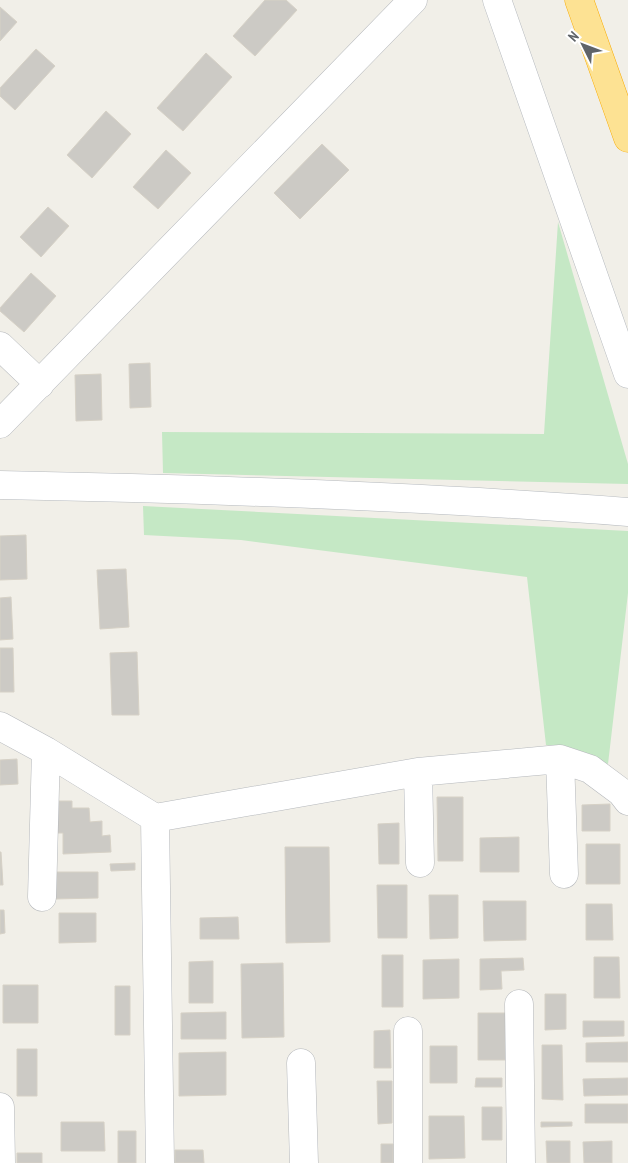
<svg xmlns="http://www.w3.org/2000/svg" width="628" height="1163" viewBox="0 0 628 1163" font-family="'PT Sans Narrow',sans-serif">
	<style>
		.green { fill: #c5e8c5 }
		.building { fill: #cccac5; stroke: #d6d1c6 }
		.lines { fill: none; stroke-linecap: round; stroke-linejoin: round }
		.street-casing { stroke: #b5b8bc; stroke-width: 29 }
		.secondary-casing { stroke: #b6babf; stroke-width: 29 }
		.highway-casing { stroke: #f9ab00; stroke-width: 29 }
		.street { stroke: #fff; stroke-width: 28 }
		.secondary { stroke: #fff; stroke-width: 28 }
		.highway { stroke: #fde293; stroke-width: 28 }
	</style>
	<rect width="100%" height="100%" fill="#f1efe8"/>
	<path class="green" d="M 558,222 L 628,464 L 628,484 L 163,473 L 162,432 L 544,434 Z
		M 143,506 L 628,531 L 628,593 L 608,764 L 573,749 L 546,745 L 527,577 L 241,540 L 144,535 Z"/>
	<path class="building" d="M 265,0 L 286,0 L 297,10 L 255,56 L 233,36 Z
		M 0,7 L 17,22 L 0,41 Z
		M 36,49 L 55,66 L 15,110 L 0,96 L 0,88 Z
		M 206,53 L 232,77 L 183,131 L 157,108 Z
		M 106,111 L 131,134 L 92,178 L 67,155 Z
		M 322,144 L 349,170 L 300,219 L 274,193 Z
		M 166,150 L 191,173 L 158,209 L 133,187 Z
		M 48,207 L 69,226 L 41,257 L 20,237 Z
		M 31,273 L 56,296 L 24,332 L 0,311 L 0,308 Z
		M 150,363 L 151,407 L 130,408 L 129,364 Z
		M 101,374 L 102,420 L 76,421 L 75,375 Z
		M 26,535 L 27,579 L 0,580 L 0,536 Z
		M 126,569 L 129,627 L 100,629 L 97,570 Z
		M 11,597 L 13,639 L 0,640 L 0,598 Z
		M 0,648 L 13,648 L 14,692 L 0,692 Z
		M 137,652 L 139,715 L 112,715 L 110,653 Z
		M 17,759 L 18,784 L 0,785 L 0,760 Z
		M 437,797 L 463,797 L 463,861 L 438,861 Z
		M 56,801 L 72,801 L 72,808 L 89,808 L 90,822 L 102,821 L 102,836 L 110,835 L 111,852 L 63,854 L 63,833 L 57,833 Z
		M 610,804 L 610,831 L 582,831 L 582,805 Z
		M 399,823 L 399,864 L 379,864 L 378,824 Z
		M 519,837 L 519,872 L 480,872 L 480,838 Z
		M 586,844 L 620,844 L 620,884 L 586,884 Z
		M 285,847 L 329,847 L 330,942 L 286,943 Z
		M 0,852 L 1,852 L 3,885 L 0,885 Z
		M 135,863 L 135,870 L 111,871 L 110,864 Z
		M 54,872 L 98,872 L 98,898 L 54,899 Z
		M 377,885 L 407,885 L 407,938 L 378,938 Z
		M 429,895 L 458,895 L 458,938 L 430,939 Z
		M 483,901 L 526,901 L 526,940 L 484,941 Z
		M 586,904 L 612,904 L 613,940 L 586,940 Z
		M 0,910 L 4,910 L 5,933 L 0,934 Z
		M 59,913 L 96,913 L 96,942 L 59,943 Z
		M 238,917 L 239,939 L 200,939 L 200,918 Z
		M 382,955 L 403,955 L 403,1007 L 382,1007 Z
		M 594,957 L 619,957 L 620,998 L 594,998 Z
		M 523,958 L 524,970 L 501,971 L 502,989 L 480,990 L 480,959 Z
		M 459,959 L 459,998 L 423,999 L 423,960 Z
		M 213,961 L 213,1003 L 189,1003 L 189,962 Z
		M 283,963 L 284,1037 L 242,1038 L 241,964 Z
		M 3,985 L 38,985 L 38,1023 L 3,1023 Z
		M 115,986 L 130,986 L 130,1035 L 115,1035 Z
		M 545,994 L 566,994 L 566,1029 L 545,1030 Z
		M 226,1012 L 226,1039 L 181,1039 L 181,1013 Z
		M 478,1013 L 506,1013 L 507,1060 L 478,1060 Z
		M 583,1021 L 624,1021 L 624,1036 L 583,1037 Z
		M 390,1030 L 391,1068 L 374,1068 L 374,1031 Z
		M 628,1042 L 628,1062 L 586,1062 L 586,1043 Z
		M 542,1045 L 562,1045 L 563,1100 L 542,1099 Z
		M 430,1046 L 457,1046 L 457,1083 L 430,1083 Z
		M 17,1049 L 37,1049 L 37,1096 L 17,1096 Z
		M 226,1052 L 226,1095 L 179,1096 L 179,1053 Z
		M 476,1078 L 502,1078 L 502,1087 L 475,1087 Z
		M 628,1078 L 628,1095 L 584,1096 L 583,1079 Z
		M 377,1081 L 392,1081 L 392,1123 L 378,1124 Z
		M 585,1104 L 628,1104 L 628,1123 L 585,1123 Z
		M 482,1107 L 502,1107 L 502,1140 L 482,1140 Z
		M 429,1116 L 464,1116 L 465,1158 L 429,1159 Z
		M 61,1122 L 104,1122 L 105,1151 L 61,1151 Z
		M 541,1122 L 572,1122 L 572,1126 L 541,1127 Z
		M 118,1131 L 136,1131 L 136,1163 L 118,1163 Z
		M 546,1141 L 570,1141 L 570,1163 L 547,1163 Z
		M 612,1141 L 612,1163 L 584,1163 L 583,1142 Z
		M 381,1144 L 393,1144 L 393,1163 L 381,1163 Z
		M 175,1150 L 203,1150 L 204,1163 L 175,1163 Z
		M 17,1153 L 42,1153 L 42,1163 L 17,1163 Z"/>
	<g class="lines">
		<defs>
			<path id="street" d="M 0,346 L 40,384
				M 0,424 L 413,0
				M 0,726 L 46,751 L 155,818 L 418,772 L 560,759 L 590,769 L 621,792 L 628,801
				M 560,759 L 564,874
				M 418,772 L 420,863
				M 155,818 L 160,1163
				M 42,897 L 46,751
				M 519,1004 L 521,1163
				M 301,1063 L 304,1163
				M 0,1107 L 1,1163
				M 408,1163 L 408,1031"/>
			<path id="secondary" d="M 497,0 L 628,374
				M 0,485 C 209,489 419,496 628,512"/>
			<path id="highway" d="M 579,0 L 628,138"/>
		</defs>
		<use href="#street" class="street-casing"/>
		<use href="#secondary" class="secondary-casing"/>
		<use href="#highway" class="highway-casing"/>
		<use href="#street" class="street"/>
		<use href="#secondary" class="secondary"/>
		<use href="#highway" class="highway"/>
	</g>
	<g transform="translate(583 45) rotate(312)" stroke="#ffffff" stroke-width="4" paint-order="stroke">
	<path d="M0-4L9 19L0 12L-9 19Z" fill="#5f6368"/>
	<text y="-8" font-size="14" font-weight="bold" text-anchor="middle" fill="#5f6368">N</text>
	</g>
</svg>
